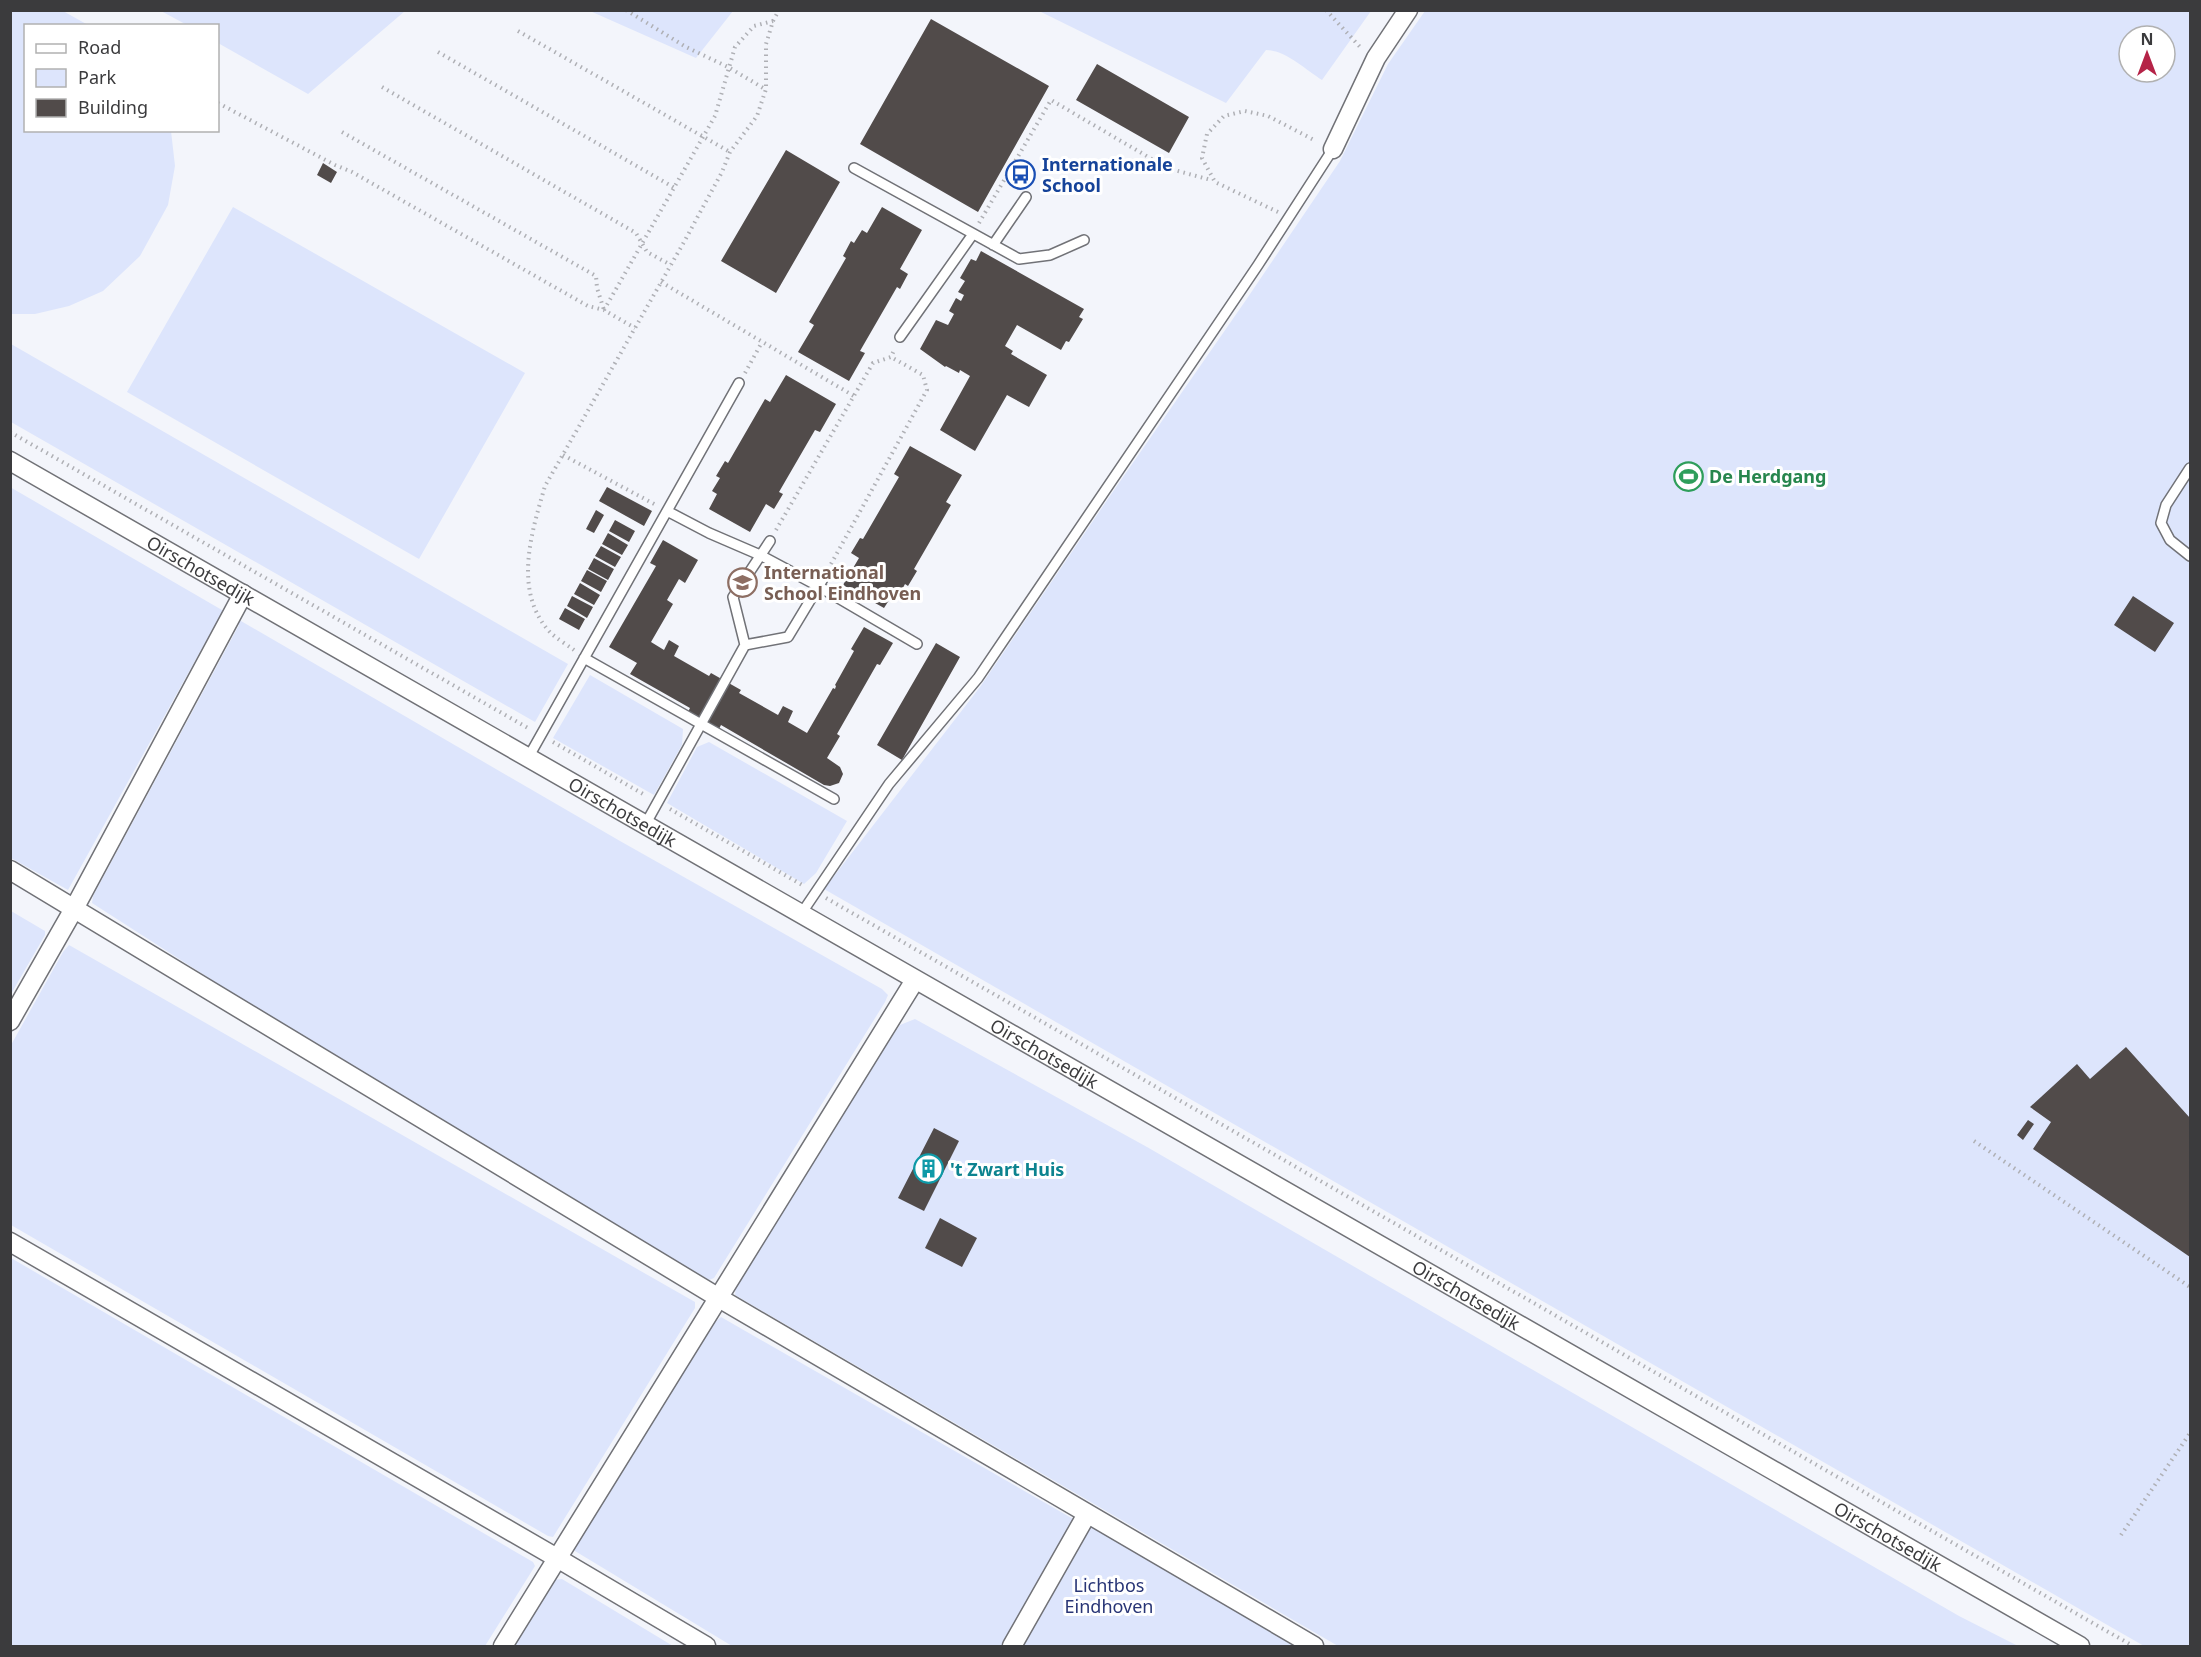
<svg xmlns="http://www.w3.org/2000/svg" width="2201" height="1657" viewBox="0 0 2201 1657" font-family="'Noto Sans',sans-serif">
	<style>
		.green { fill: #dde5fc; fill-rule: evenodd }
		.building { fill: #514b4a }
		.lines { fill: none; stroke-linecap: round; stroke-linejoin: round }
		.service-casing { stroke: #717277; stroke-width: 12 }
		.minor-casing { stroke: #717277; stroke-width: 21 }
		.path { stroke: #afb0b5; stroke-width: 4; stroke-dasharray: 1.5 4.5; stroke-linecap: butt }
		.service { stroke: #fff; stroke-width: 9 }
		.minor { stroke: #fff; stroke-width: 18 }
		.labels { text-anchor: middle; dominant-baseline: central; stroke-width: 6; stroke-linejoin: round; paint-order: stroke }
		.transit-label { font-size: 18px; font-weight: bold; fill: #164399; stroke: #fff; text-anchor: start }
		.leisure-label { font-size: 18px; font-weight: bold; fill: #27864d; stroke: #fff; text-anchor: start }
		.street-label { font-size: 18px; fill: #3b3b3d; stroke: #fff }
		.education-label { font-size: 18px; font-weight: bold; fill: #785e54; stroke: #fff; text-anchor: start }
		.culture-label { font-size: 18px; font-weight: bold; fill: #0d838f; stroke: #fff; text-anchor: start }
		.park-label { font-size: 18px; fill: #283576; stroke: #fff }
	</style>
	<rect width="100%" height="100%" fill="#f3f5fb"/>
	<path class="green" d="M 10,11 L 63,11 L 88,25 L 26,26 L 26,130 L 171,131 L 175,166 L 168,205 L 140,256 L 103,291 L 69,306 L 35,314 L 11,314 Z
		M 161,11 L 405,11 L 308,94 L 218,43 L 218,26 L 187,25 Z
		M 590,11 L 733,11 L 696,58 Z
		M 1039,11 L 1371,10 L 1371,11 L 1322,80 C 1306,70 1285,50 1266,50 L 1226,103 Z
		M 1425,11 L 2190,11 L 2190,1646 L 2144,1646 L 824,889 L 980,687 L 1112,493 L 1246,300 L 1340,161 L 1388,64 ZM 2129,36 L 2165,36 L 2165,72 L 2129,72 Z
		M 233,207 L 525,373 L 419,559 L 127,392 Z
		M 11,344 L 568,664 L 535,722 L 11,422 Z
		M 10,487 L 620,841 L 882,989 L 888,995 L 885,1002 L 714,1278 L 709,1280 L 396,1098 L 92,903 L 93,896 L 239,625 L 221,614 L 68,890 L 11,858 Z
		M 590,675 L 683,729 L 682,745 L 654,795 L 553,738 Z
		M 709,742 L 847,821 L 816,873 L 804,884 L 667,803 L 697,747 Z
		M 11,911 L 45,931 L 45,935 L 11,994 Z
		M 69,945 L 695,1302 L 695,1308 L 553,1537 L 548,1536 L 11,1225 L 11,1045 L 63,952 Z
		M 915,1019 L 1147,1147 L 1959,1616 L 2018,1646 L 1338,1646 L 735,1295 L 736,1284 L 889,1041 L 900,1025 Z
		M 11,1258 L 533,1562 L 535,1566 L 485,1646 L 11,1646 Z
		M 721,1317 L 1075,1520 L 1004,1646 L 732,1646 L 575,1551 L 574,1545 L 711,1326 Z
		M 1091,1525 L 1298,1646 L 1019,1646 Z
		M 562,1579 L 673,1646 L 511,1646 L 552,1580 Z"/>
	<path class="building" d="M 931,19 L 1049,86 L 978,212 L 860,144 Z
		M 1097,64 L 1189,117 L 1169,153 L 1076,100 Z
		M 786,150 L 840,182 L 776,293 L 721,261 Z
		M 323,163 L 337,172 L 331,183 L 317,175 Z
		M 882,207 L 922,230 L 900,269 L 908,274 L 900,289 L 897,287 L 860,351 L 865,353 L 849,381 L 798,352 L 814,325 L 809,322 L 846,258 L 843,256 L 851,241 L 854,243 L 862,230 L 867,233 Z
		M 981,251 L 1084,309 L 1079,317 L 1083,319 L 1069,342 L 1066,341 L 1061,350 L 1017,325 L 1005,346 L 1013,351 L 1011,354 L 1047,375 L 1029,407 L 1007,395 L 975,451 L 940,430 L 970,376 L 960,370 L 959,373 L 946,366 L 945,367 L 920,349 L 936,320 L 948,325 L 954,314 L 949,311 L 956,298 L 961,301 L 964,295 L 958,292 L 965,281 L 960,278 L 971,259 L 976,261 Z
		M 786,375 L 836,404 L 820,432 L 815,430 L 779,492 L 783,494 L 774,509 L 766,504 L 750,532 L 709,509 L 717,494 L 712,491 L 720,478 L 716,476 L 725,461 L 728,463 L 765,399 L 770,402 Z
		M 910,446 L 962,475 L 946,502 L 951,505 L 914,569 L 917,571 L 908,586 L 905,584 L 898,597 L 893,594 L 884,608 L 843,585 L 859,558 L 851,553 L 860,538 L 863,539 L 899,477 L 894,474 Z
		M 607,487 L 652,511 L 644,526 L 599,501 Z
		M 596,510 L 604,515 L 594,533 L 586,529 Z
		M 615,520 L 635,531 L 629,542 L 609,531 Z
		M 608,533 L 628,545 L 622,555 L 602,544 Z
		M 663,540 L 698,560 L 685,583 L 679,579 L 667,600 L 673,604 L 651,642 L 664,650 L 669,640 L 679,646 L 674,656 L 709,676 L 711,673 L 741,690 L 739,693 L 778,715 L 783,706 L 793,711 L 788,722 L 807,733 L 833,688 L 835,689 L 836,686 L 835,685 L 854,651 L 851,649 L 864,627 L 893,643 L 880,665 L 877,664 L 837,734 L 840,736 L 827,758 L 840,767 L 843,774 L 839,783 L 830,786 L 824,785 L 721,725 L 719,729 L 688,712 L 690,708 L 630,674 L 637,663 L 609,647 L 656,566 L 650,563 Z
		M 601,546 L 621,557 L 615,567 L 595,556 Z
		M 594,558 L 614,569 L 608,580 L 588,569 Z
		M 587,570 L 607,581 L 601,592 L 581,581 Z
		M 580,583 L 600,595 L 594,605 L 574,594 Z
		M 572,596 L 593,607 L 587,618 L 567,606 Z
		M 2133,596 L 2174,623 L 2155,652 L 2114,625 Z
		M 565,608 L 585,619 L 579,630 L 559,619 Z
		M 936,643 L 960,657 L 902,760 L 877,745 Z
		M 2126,1047 L 2190,1118 L 2190,1257 L 2033,1149 L 2051,1122 L 2030,1107 L 2077,1064 L 2090,1079 Z
		M 2028,1120 L 2034,1124 L 2023,1140 L 2017,1135 Z
		M 934,1128 L 959,1141 L 924,1211 L 898,1198 Z
		M 940,1218 L 977,1238 L 962,1267 L 925,1248 Z"/>
	<g class="lines">
		<defs>
			<path id="service" d="M 854,168 L 1019,259 L 1050,255 L 1084,240
				M 993,245 L 1026,197
				M 900,337 L 973,234
				M 2190,468 L 2166,505 L 2161,523 L 2170,540 L 2190,556
				M 667,511 L 709,533 L 760,555 L 818,586 L 917,644
				M 745,645 L 788,637 L 826,574
				M 584,658 L 834,799
				M 528,758 L 739,383
				M 645,825 L 745,645 L 733,597 L 770,541
				M 801,914 L 889,784 L 978,678 L 1258,265 L 1333,149"/>
			<g id="minor">
				<path d="M 1333,149 L 1376,58 L 1408,10"/>
				<path id="s1" d="M 10,461 L 2080,1646"/>
				<path d="M 10,870 L 719,1298 L 1314,1646"/>
				<path d="M 10,1021 L 75,907 L 243,594"/>
				<path d="M 10,1242 L 557,1558 L 706,1646"/>
				<path d="M 503,1646 L 915,980"/>
				<path d="M 1012,1646 L 1087,1514"/>
			</g>
		</defs>
		<use href="#service" class="service-casing"/>
		<use href="#minor" class="minor-casing"/>
		<path class="path" d="M 626,10 L 686,47 L 728,67 L 765,89
			M 1326,10 L 1361,48
			M 518,31 L 730,152
			M 438,52 L 675,188
			M 382,87 L 636,233 L 647,252 L 671,265
			M 218,103 L 335,165 L 352,172 L 588,306 L 604,310 L 635,328
			M 342,132 L 596,276 L 597,288 L 604,310
			M 1278,212 L 1215,182 L 1202,158 L 1207,134 L 1224,116 L 1245,111 L 1268,116 L 1316,141
			M 979,223 L 1051,100 L 1167,168 L 1211,180
			M 661,282 L 854,396
			M 604,310 L 715,116 L 735,47 L 754,26 L 773,21
			M 745,373 L 762,342
			M 10,432 L 528,728
			M 563,455 L 656,505
			M 776,530 L 873,363 L 891,357 L 895,348
			M 831,564 L 927,390 L 923,375 L 891,357
			M 574,650 C 566,644 555,638 548,630 C 513,589 532,531 545,486 L 684,242 L 722,172 L 730,152 L 757,116 L 766,89 L 766,44 L 773,21 L 779,10
			M 553,742 L 645,795
			M 670,809 L 804,886
			M 826,898 L 2133,1646
			M 1974,1141 L 2190,1287
			M 2121,1535 L 2190,1433"/>
		<use href="#service" class="service"/>
		<use href="#minor" class="minor"/>
	</g>
	<defs>
		<symbol id="bus-ring" viewBox="-11 -11 22 22"><circle r="9.5" fill="#fff" stroke="#1a4fb4" stroke-width="1.5"/><path d="M-5-6H5V4H4V6H2V4H-2V6H-4V4H-5ZM-3.5-4V0h7V-4ZM-3.5 1.2v1.5H-2V1.2ZM2 1.2v1.5H3.5V1.2Z" fill="#1a4fb4"/></symbol>
		<symbol id="stadium-ring" viewBox="-11 -11 22 22"><circle r="9.5" fill="#fff" stroke="#2e9e5b" stroke-width="1.5"/><path d="M0-5a6.5 5 0 1 0 0 10a6.5 5 0 1 0 0-10ZM-3.5-1.8h7v3.6h-7Z" fill="#2e9e5b"/></symbol>
		<symbol id="school-ring" viewBox="-11 -11 22 22"><circle r="9.5" fill="#fff" stroke="#8d6e63" stroke-width="1.5"/><path d="M0-5L7-2L0 1L-7-2ZM-4 1L0 2.5L4 1V4Q0 6-4 4Z" fill="#8d6e63"/></symbol>
		<symbol id="building-ring" viewBox="-11 -11 22 22"><circle r="9.5" fill="#fff" stroke="#0f9aa8" stroke-width="1.5"/><path d="M-4-6H4V6H1V3H-1V6H-4ZM-2.5-4.3h1.7v1.8h-1.7ZM.8-4.3h1.7v1.8H.8ZM-2.5-1h1.7V.8h-1.7ZM.8-1h1.7V.8H.8Z" fill="#0f9aa8"/></symbol>
	</defs>
	<g fill-rule="evenodd">
		<use href="#bus-ring" x="1004" y="158" width="33" height="33"/>
		<use href="#stadium-ring" x="1672" y="460" width="33" height="33"/>
		<use href="#school-ring" x="726" y="566" width="33" height="33"/>
		<use href="#building-ring" x="912" y="1152" width="33" height="33"/>
	</g>
	<g class="labels">
		<g class="transit-label">
			<text x="1042" y="164">Internationale<tspan x="1042" dy="21">School</tspan></text>
		</g>
		<g class="leisure-label">
			<text x="1709" y="476">De Herdgang</text>
		</g>
		<g class="street-label">
			<text stroke="none"><textPath href="#s1" startOffset="220">Oirschotsedijk</textPath></text>
			<text stroke="none"><textPath href="#s1" startOffset="706">Oirschotsedijk</textPath></text>
			<text stroke="none"><textPath href="#s1" startOffset="1192">Oirschotsedijk</textPath></text>
			<text stroke="none"><textPath href="#s1" startOffset="1678">Oirschotsedijk</textPath></text>
			<text stroke="none"><textPath href="#s1" startOffset="2164">Oirschotsedijk</textPath></text>
		</g>
		<g class="education-label">
			<text x="764" y="572">International<tspan x="764" dy="21">School Eindhoven</tspan></text>
		</g>
		<g class="culture-label">
			<text x="950" y="1169">'t Zwart Huis</text>
		</g>
		<g class="park-label">
			<text x="1109" y="1585">Lichtbos<tspan x="1109" dy="21">Eindhoven</tspan></text>
		</g>
	</g>
	<rect width="2201" height="1657" fill="none" stroke="#3b3b3d" stroke-width="24"/>
	<rect x="24" y="24" width="195" height="108" fill="#ffffff" stroke="#b1b1b1" stroke-width="1.5"/>
	<rect x="36" y="44" width="30" height="9" fill="#ffffff" stroke="#b1b1b1" stroke-width="1.5"/>
	<text x="78" y="54" font-size="18" fill="#3b3b3d">Road</text>
	<rect x="36" y="69" width="30" height="18" fill="#dde5fc" stroke="#b1b1b1" stroke-width="1.5"/>
	<text x="78" y="84" font-size="18" fill="#3b3b3d">Park</text>
	<rect x="36" y="99" width="30" height="18" fill="#514b4a" stroke="#b1b1b1" stroke-width="1.5"/>
	<text x="78" y="114" font-size="18" fill="#3b3b3d">Building</text>
	<g transform="translate(2147 54)"><circle r="28" fill="#ffffff" stroke="#b1b1b1" stroke-width="1.5"/>
	<path d="M0-4.5L10 22L0 15L-10 22Z" fill="#b52347"/>
	<text y="-9" font-size="16" font-weight="bold" text-anchor="middle" fill="#3b3b3d">N</text>
	</g>
</svg>
